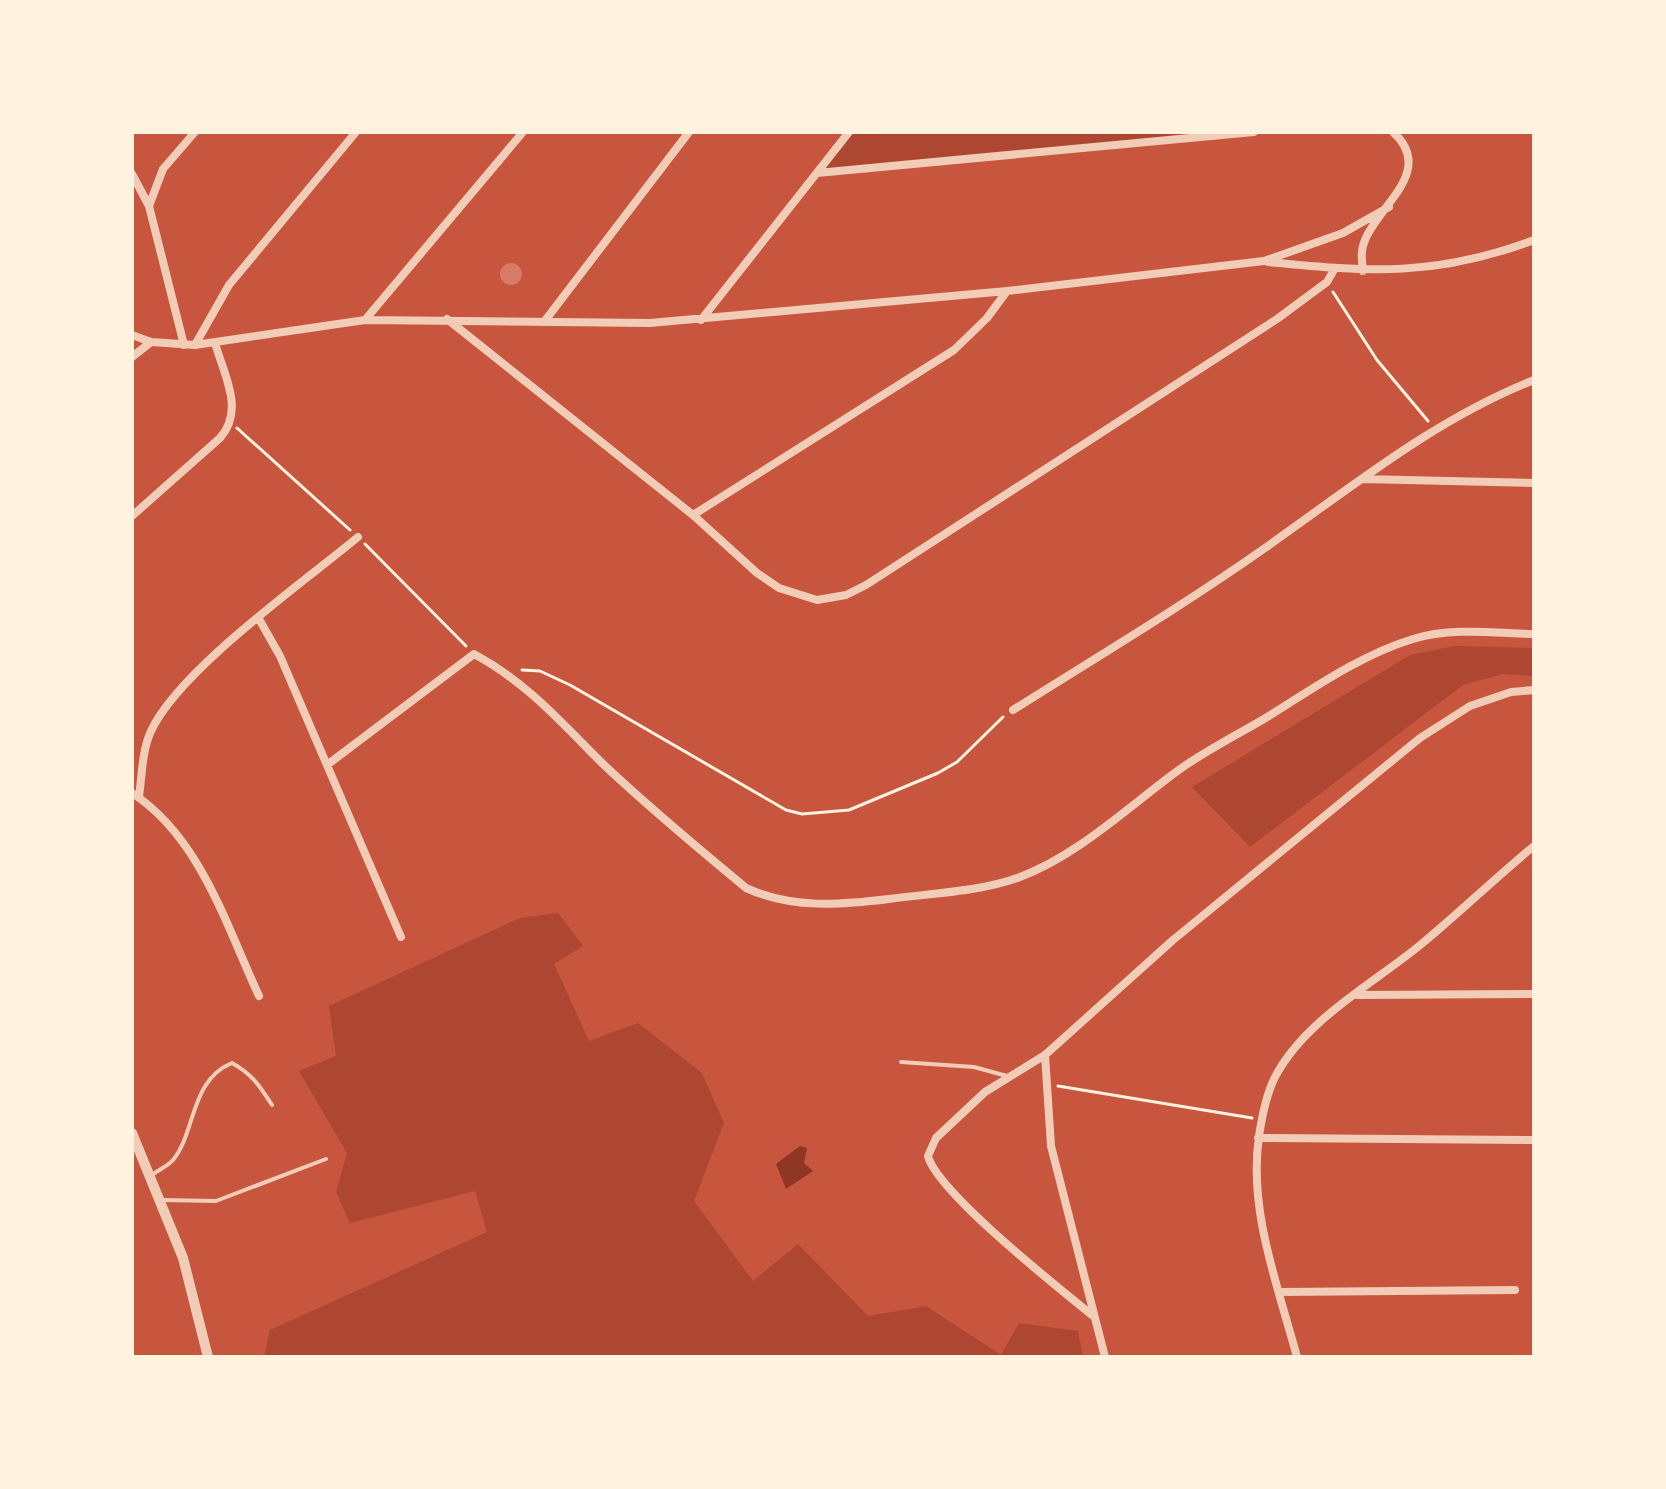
<svg xmlns="http://www.w3.org/2000/svg" width="1666" height="1489" viewBox="0 0 1666 1489" font-family="'Public Sans',sans-serif">
	<style>
		.green { fill: #ae4732 }
		.water { fill: #8f3625 }
		.building { fill: #d67c66 }
		.lines { fill: none; stroke-linecap: round; stroke-linejoin: round }
		.path { stroke: #fff3e0; stroke-width: 3 }
		.service { stroke: #f1ccb7; stroke-width: 4 }
		.minor { stroke: #f1ccb7; stroke-width: 8 }
		.tertiary { stroke: #f1ccb7; stroke-width: 10 }
	</style>
	<rect width="100%" height="100%" fill="#c8553d"/>
	<path class="green" d="M 849,132 L 1254,132 L 817,173 Z
		M 1454,646 L 1534,648 L 1534,676 L 1503,674 L 1463,685 L 1250,847 L 1192,787 L 1410,655 Z
		M 558,913 L 583,946 L 554,964 L 589,1041 L 638,1023 L 702,1073 L 724,1123 L 694,1201 L 753,1281 L 798,1244 L 868,1316 L 926,1306 L 1001,1355 L 1019,1323 L 1078,1331 L 1083,1357 L 264,1357 L 270,1330 L 487,1232 L 475,1191 L 350,1223 L 336,1192 L 347,1153 L 299,1071 L 336,1056 L 329,1006 L 520,918 Z"/>
	<path class="water" d="M 800,1146 L 807,1148 L 804,1163 L 813,1171 L 786,1189 L 776,1164 Z"/>
	<path class="building" d="M500 274a11 11 0 1 1 22 0a11 11 0 1 1-22 0Z"/>
	<g class="lines">
		<path class="path" d="M 1333,292 L 1377,360 L 1428,421
			M 237,428 L 350,530
			M 365,544 L 466,646
			M 522,670 L 540,671 L 570,685 L 786,810 L 802,814 L 849,810 L 938,773 L 957,762 L 1003,717
			M 1058,1086 L 1252,1118"/>
		<path class="service" d="M 901,1062 L 974,1067 L 1007,1076
			M 152,1175 C 158,1170 168,1166 173,1160 C 196,1132 190,1080 232,1063 C 252,1074 260,1086 272,1105
			M 162,1200 L 216,1201 L 326,1159"/>
		<path class="minor" d="M 817,173 L 1254,132
			M 132,174 L 149,206
			M 1268,262 C 1371,272 1435,277 1534,240
			M 1363,271 C 1362,261 1360,251 1365,240 C 1378,206 1436,171 1393,132
			M 447,319 L 693,515 L 757,573 L 779,588 L 817,600 L 846,595 L 866,585 L 1277,319 L 1327,282 L 1335,268
			M 365,320 L 523,132
			M 701,320 L 849,132
			M 544,322 L 689,132
			M 132,335 L 151,342 L 195,345 L 365,320 L 650,323 L 1007,291 L 1264,261 L 1343,233 L 1389,207
			M 184,345 L 149,206 L 163,169 L 195,132
			M 195,345 L 229,285 L 356,132
			M 132,357 L 151,342
			M 1362,479 L 1534,483
			M 693,515 L 954,350 L 987,318 L 1007,291
			M 132,516 L 220,438 C 245,410 224,375 215,343
			M 259,619 L 280,656 L 401,937
			M 1013,710 C 1097,657 1184,605 1265,548 C 1352,487 1435,419 1534,380
			M 327,765 L 474,654 C 526,682 560,721 601,762 C 647,806 697,847 746,888 C 792,909 840,905 889,899 C 932,893 979,892 1020,877 C 1078,855 1127,808 1176,772 C 1203,752 1235,736 1264,719 C 1311,690 1360,655 1413,639 C 1451,627 1495,633 1534,634
			M 132,793 C 200,837 226,925 259,996
			M 139,797 C 142,776 142,750 151,731 C 179,670 304,582 358,537
			M 1357,995 L 1534,994
			M 1045,1055 L 1051,1146 L 1105,1357
			M 1258,1138 L 1534,1140
			M 1280,1292 L 1515,1290
			M 1093,1316 C 1059,1288 937,1192 928,1156 L 936,1138 L 985,1092 L 1045,1055 L 1173,940 L 1420,738 L 1470,706 L 1511,692 L 1534,690
			M 1297,1357 C 1278,1286 1248,1210 1259,1136 C 1262,1116 1266,1095 1275,1077 C 1304,1021 1371,985 1419,946 C 1458,914 1495,878 1534,846"/>
		<path class="tertiary" d="M 132,1133 L 183,1258 L 208,1357"/>
	</g>
	<rect width="1666" height="1489" fill="none" stroke="#fff3e0" stroke-width="268"/>
</svg>
